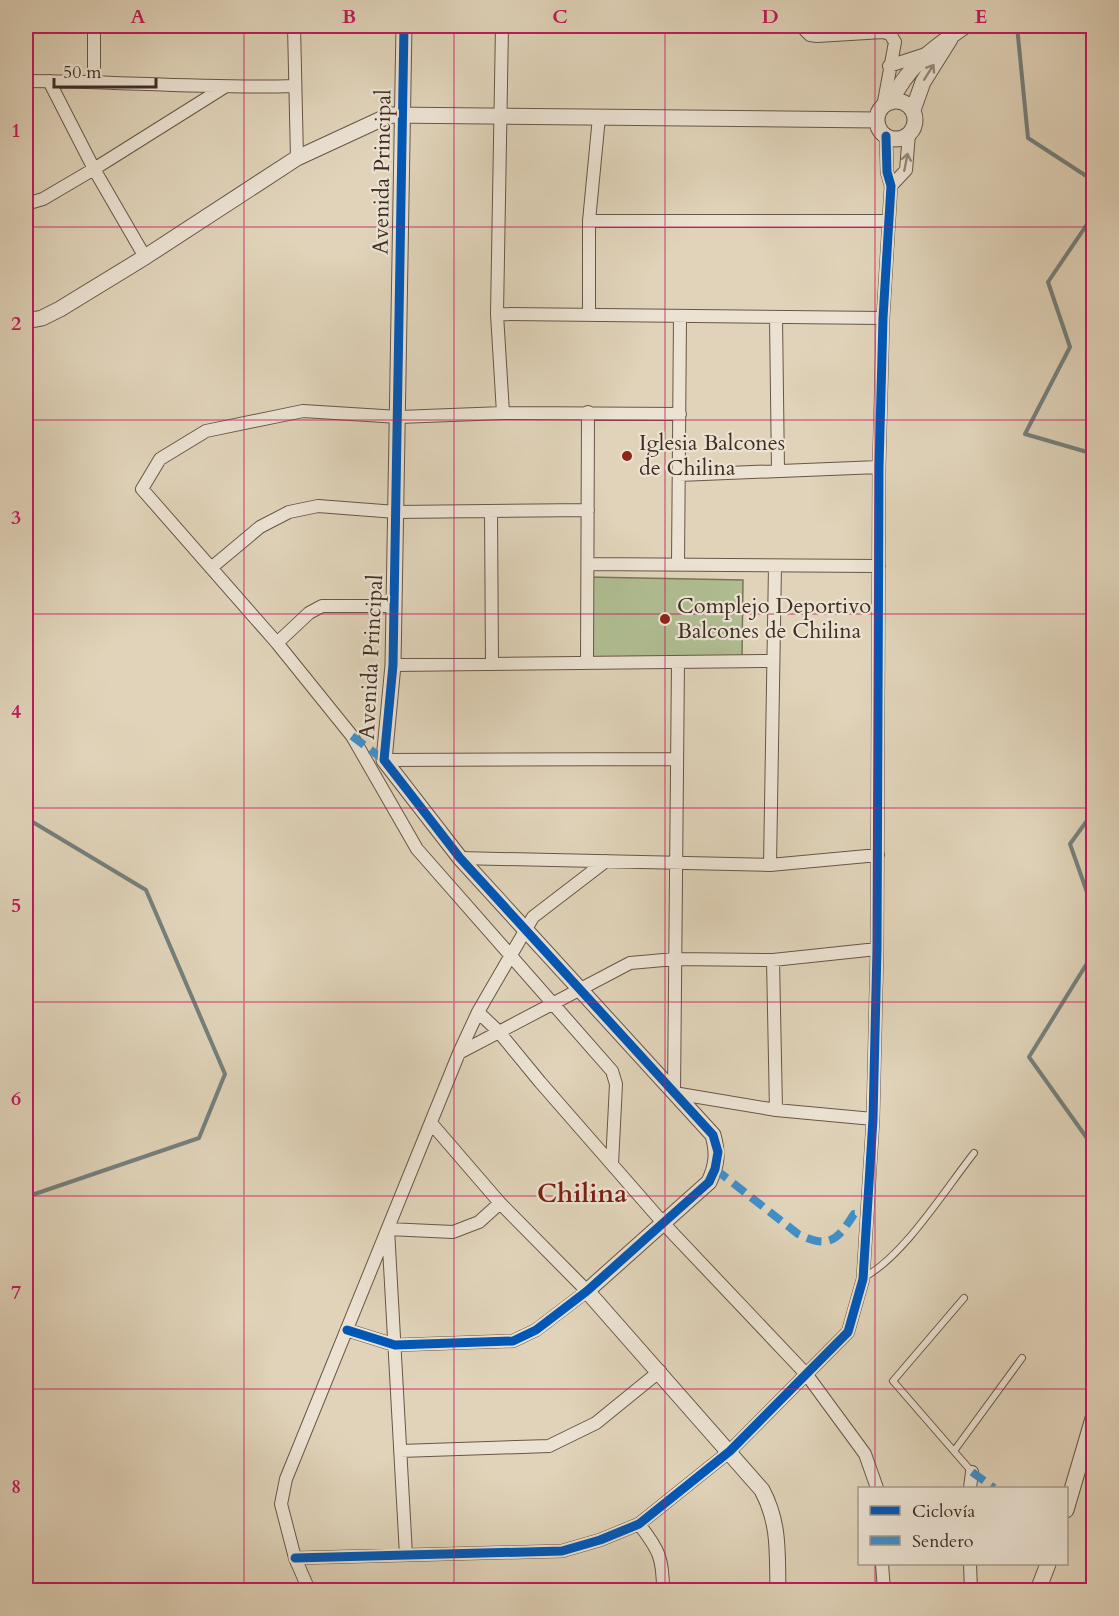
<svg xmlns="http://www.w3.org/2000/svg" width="1119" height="1616" viewBox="0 0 1119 1616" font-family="Cardo,serif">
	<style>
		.green { fill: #afbd91; stroke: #77765a; stroke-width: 1.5 }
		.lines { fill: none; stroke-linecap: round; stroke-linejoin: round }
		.stream { stroke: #74807d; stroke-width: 4 }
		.service-casing { stroke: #675748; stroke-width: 8 }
		.minor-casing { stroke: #675748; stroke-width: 14 }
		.tertiary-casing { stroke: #675748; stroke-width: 17 }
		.service { stroke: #ebe2d2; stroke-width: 6 }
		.minor { stroke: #ebe2d2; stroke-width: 12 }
		.tertiary { stroke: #ebe2d2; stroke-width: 15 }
		.quiet { stroke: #3f90cb; stroke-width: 8; stroke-dasharray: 15 8; stroke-linecap: butt }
		.cycleway-casing { stroke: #ebe2d2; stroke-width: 13 }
		.cycleway { stroke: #0057b8; stroke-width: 9 }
		.oneway { stroke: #95887a }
		.grid { fill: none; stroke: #c2185b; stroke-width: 1.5; stroke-opacity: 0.55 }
		.poi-dot { fill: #8f2418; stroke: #ebe2d2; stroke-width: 2 }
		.labels { text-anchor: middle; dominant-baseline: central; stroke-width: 4.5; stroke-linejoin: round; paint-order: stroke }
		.street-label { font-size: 22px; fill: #3f2e23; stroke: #ebe2d2 }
		.poi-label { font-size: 22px; fill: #3f2e23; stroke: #ebe2d2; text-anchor: start }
		.quarter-label { font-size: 26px; font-weight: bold; fill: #7a1f14; stroke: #ebe2d2 }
		.neatline { fill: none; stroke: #c2185b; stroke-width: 2 }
		.grid-label { font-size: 20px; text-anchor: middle; font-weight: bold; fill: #c2185b }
	</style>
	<rect width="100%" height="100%" fill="#e0d3b9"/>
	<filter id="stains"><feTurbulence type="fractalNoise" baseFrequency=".00333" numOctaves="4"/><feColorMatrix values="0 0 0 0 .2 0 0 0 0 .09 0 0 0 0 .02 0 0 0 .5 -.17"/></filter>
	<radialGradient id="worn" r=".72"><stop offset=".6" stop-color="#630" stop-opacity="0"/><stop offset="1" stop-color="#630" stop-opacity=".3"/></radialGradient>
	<path class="green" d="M 587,577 L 743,580 L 742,657 L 587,659 Z"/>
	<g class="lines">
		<path class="stream" d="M 1017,26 L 1028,138 L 1094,181
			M 1094,214 L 1048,282 L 1070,347 L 1025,434 L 1094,454
			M 1094,811 L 1070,844 L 1094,912
			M 26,818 L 146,890 L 225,1074 L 199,1138 L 26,1197
			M 1094,952 L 1029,1057 L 1094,1148
			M 26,1294 L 31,1315 L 26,1334"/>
		<defs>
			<path id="service" d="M 863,1278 C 904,1256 944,1191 974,1153
				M 964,1298 L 893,1381 L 972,1472
				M 954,1451 L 1022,1358"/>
			<path id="minor" d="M 294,26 L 297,158
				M 502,26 L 497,314 L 503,413
				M 801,26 L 810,35 L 817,36 L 883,32 L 890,34 L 895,42 L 883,107
				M 889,66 L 926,54
				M 26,81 C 115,81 205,89 295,86
				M 49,81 L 94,169 L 145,257
				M 94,81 L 94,26
				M 891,186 L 906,170 L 909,134
				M 26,204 L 43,199 L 94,169 L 223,88
				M 589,221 L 889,221
				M 497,314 L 883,318
				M 589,314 L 589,221 L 599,117
				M 776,317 L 778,471
				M 679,475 L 879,467
				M 491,511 L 492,664
				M 588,564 L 879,566
				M 678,565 L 680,316
				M 211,568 L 260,527 L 289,512 L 318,506 L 396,512 L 588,510
				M 277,643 L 309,613 L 322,606 L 394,606
				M 678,662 L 674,1093 L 776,1110 L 873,1119
				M 587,663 L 588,412
				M 393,665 L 773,661
				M 384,760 L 677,759
				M 460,858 L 770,865 L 878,855
				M 770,865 L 775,566
				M 773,960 L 776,1110
				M 478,1012 L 499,1032 L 540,1082 L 664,1224 L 807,1375 L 865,1454 L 877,1488
				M 459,1053 L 630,963 L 675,959 L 773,960 L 877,949
				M 612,1164 L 616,1084 L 612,1071 L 417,849 L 352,736 L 277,643 L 142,489 L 160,459 L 206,431 L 303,411 L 399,417 L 503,413 L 680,414
				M 347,1330 L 395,1345 L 513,1341 L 536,1330 L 587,1291 L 500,1203 L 431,1123
				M 400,1451 L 549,1446 L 596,1423 L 660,1371
				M 970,1488 L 972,1472
				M 639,1524 C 659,1550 663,1558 663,1590
				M 406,1555 L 388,1229 L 453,1232 L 479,1222 L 500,1203
				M 295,1558 L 562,1551 L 600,1540 L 639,1524 L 730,1451 L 848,1332 L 863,1279 L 873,1119 L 877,949 L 879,467 L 883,318 L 891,186 L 887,172 L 886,136
				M 882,1564 L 884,1590
				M 970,1564 L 971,1590
				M 309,1590 L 295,1558 L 281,1504 L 286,1479 L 459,1053 L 478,1012 L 533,917 L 606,861"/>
			<path id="tertiary" d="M 404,26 L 393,665 L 384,760 L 460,858 L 713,1135 C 718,1153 717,1165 709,1182 L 587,1291 L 762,1490 C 780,1524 777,1553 778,1590
				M877 120a19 19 0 1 1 38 0a19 19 0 1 1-38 0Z
				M 891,102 C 907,66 934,48 965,26
				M 913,110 L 923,82 L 950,39
				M 26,321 L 42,318 L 60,309 L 145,257 L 297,158 L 390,115 L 877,120
				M 1066,1510 L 1094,1415
				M 1038,1590 L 1048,1564"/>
		</defs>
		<use href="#service" class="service-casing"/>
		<use href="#minor" class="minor-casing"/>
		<use href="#tertiary" class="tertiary-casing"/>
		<use href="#service" class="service"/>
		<use href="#minor" class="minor"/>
		<use href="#tertiary" class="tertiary"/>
		<path class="quiet" d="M 352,736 L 384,760
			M 715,1169 L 798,1234 C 829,1249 837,1241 854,1214 L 866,1213
			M 972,1472 L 994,1488"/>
		<defs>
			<path id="cycleway" d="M 347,1330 L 395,1345 L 513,1341 L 536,1330 L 587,1291 L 709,1182 L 715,1169 L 718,1152 L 713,1135 L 460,858 L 384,760 L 393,665 L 404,26
				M 295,1558 L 562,1551 L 600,1540 L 639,1524 L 730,1451 L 848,1332 L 863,1279 L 873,1119 L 877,949 L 879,467 L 883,318 L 891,186 L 887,172 L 886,136"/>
		</defs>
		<use href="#cycleway" class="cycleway-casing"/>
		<use href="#cycleway" class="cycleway"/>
	</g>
	<defs><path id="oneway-shaft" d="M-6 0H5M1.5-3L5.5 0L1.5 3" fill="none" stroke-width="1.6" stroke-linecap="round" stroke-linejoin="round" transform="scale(1.5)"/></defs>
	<g class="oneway">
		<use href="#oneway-shaft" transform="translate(929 72) rotate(-58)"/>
		<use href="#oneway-shaft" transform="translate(906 162) rotate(-79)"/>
	</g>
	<path class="grid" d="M 244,26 L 244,1590M 454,26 L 454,1590M 665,26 L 665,1590M 875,26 L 875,1488M 26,227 L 1094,227M 26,420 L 1094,420M 26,614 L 1094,614M 26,808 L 1094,808M 26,1002 L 1094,1002M 26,1196 L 1094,1196M 26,1389 L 1094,1389M 875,1564 L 875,1590"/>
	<g class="poi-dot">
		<circle cx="627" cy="456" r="6"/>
		<circle cx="665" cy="619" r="6"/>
	</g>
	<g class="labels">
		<g class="street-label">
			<text transform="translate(382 172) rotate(-89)">Avenida Principal</text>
			<text transform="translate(371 657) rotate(-87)">Avenida Principal</text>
		</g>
		<g class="poi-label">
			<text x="639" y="443">Iglesia Balcones<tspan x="639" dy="25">de Chilina</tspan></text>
			<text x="677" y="606">Complejo Deportivo<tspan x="677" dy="25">Balcones de Chilina</tspan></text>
		</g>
		<g class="quarter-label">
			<text x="582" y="1193">Chilina</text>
		</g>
	</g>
	<rect width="1119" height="1616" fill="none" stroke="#e0d3b9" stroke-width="66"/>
	<rect x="858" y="1487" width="210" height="78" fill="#ebe2d2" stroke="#a69a8c" stroke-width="1.5"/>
	<rect x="870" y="1506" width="30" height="9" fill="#0057b8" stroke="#a69a8c" stroke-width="1.5"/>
	<text x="912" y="1517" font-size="18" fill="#3f2e23">Ciclovía</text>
	<rect x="870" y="1536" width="30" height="9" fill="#3f90cb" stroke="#a69a8c" stroke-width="1.5"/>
	<text x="912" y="1547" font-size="18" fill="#3f2e23">Sendero</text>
	<path d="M54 78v9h102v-9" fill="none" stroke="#3f2e23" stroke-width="3"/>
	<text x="63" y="78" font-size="18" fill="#3f2e23" stroke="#ebe2d2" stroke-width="4.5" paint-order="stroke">50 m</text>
	<rect x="33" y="33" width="1053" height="1550" class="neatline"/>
	<g class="grid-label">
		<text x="138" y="23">A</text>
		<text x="349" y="23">B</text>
		<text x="560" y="23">C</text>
		<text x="770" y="23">D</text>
		<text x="981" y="23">E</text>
		<text x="16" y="137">1</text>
		<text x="16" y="330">2</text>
		<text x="16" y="524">3</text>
		<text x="16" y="718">4</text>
		<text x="16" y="912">5</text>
		<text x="16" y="1105">6</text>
		<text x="16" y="1299">7</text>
		<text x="16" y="1493">8</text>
	</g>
	<rect width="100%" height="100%" filter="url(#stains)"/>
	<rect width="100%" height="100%" fill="url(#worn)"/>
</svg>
